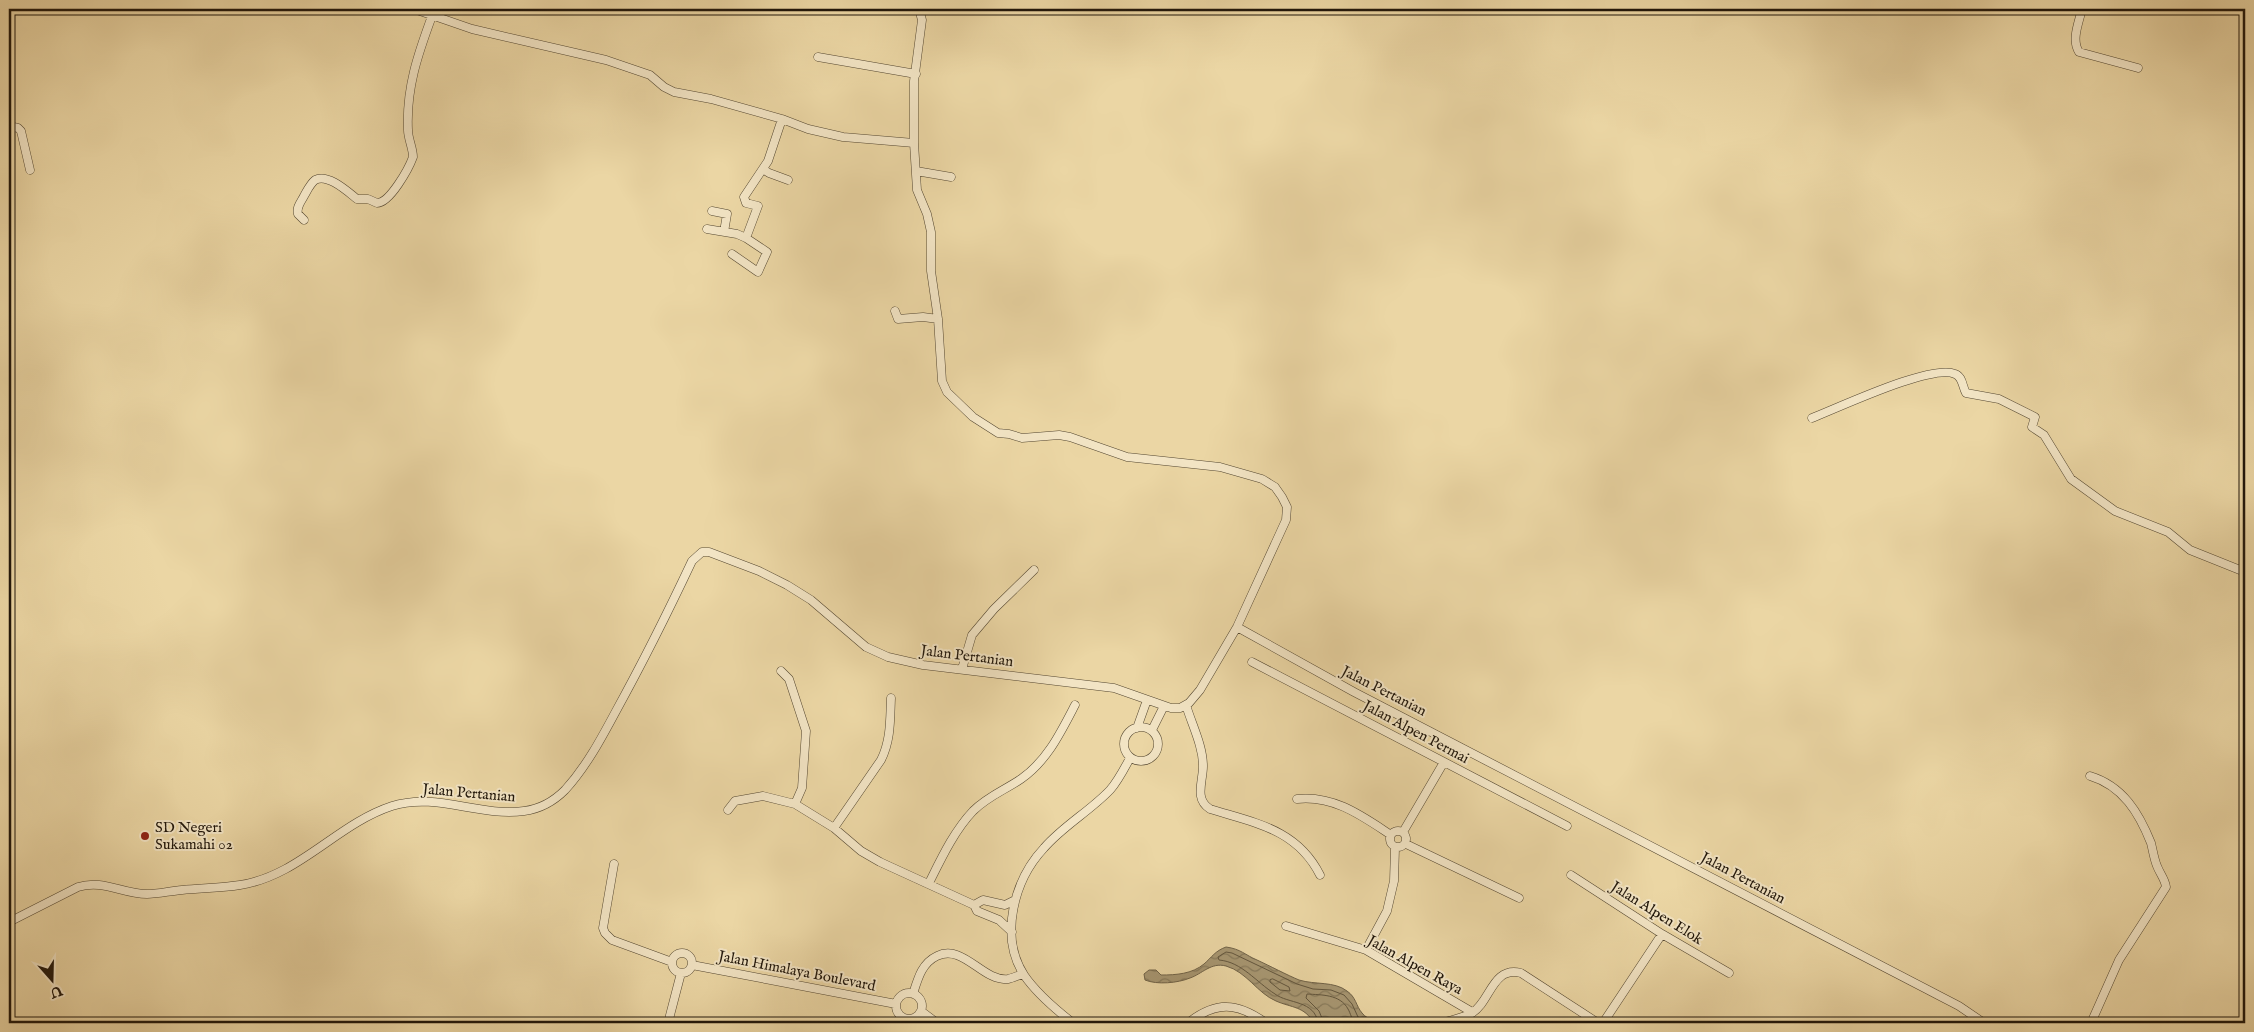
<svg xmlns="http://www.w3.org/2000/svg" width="2254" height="1032" viewBox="0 0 2254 1032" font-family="'IM FELL English',serif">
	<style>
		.water { fill: url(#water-waves); stroke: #706247 }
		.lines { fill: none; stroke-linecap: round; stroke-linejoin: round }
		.shore { stroke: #63563d; stroke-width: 1 }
		.street-casing { stroke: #534630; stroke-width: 9 }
		.street { stroke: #f2e4c4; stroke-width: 8 }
		.poi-dot { fill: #8f2418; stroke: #f2e4c4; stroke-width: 2 }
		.labels { text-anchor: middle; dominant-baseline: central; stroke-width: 4; stroke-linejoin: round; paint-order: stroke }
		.street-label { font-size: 15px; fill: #20160a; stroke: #f2e4c4 }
		.poi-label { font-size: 15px; fill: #20160a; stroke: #f2e4c4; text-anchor: start }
	</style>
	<defs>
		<pattern id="water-waves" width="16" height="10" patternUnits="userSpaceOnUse" patternTransform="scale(1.25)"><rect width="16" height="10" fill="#a69570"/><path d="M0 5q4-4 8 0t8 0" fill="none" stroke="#87795a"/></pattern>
	</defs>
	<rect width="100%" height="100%" fill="#ebd6a4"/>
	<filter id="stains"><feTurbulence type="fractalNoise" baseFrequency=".004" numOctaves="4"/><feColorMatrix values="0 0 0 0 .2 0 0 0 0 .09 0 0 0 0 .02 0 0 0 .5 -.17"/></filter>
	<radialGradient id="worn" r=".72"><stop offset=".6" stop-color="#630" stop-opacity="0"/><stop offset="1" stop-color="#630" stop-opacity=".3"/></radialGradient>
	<path class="water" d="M 1226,947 C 1241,949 1245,955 1257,960 C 1270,966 1287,975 1299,980 C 1315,985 1334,981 1347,991 C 1356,997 1356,1006 1362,1013 C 1368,1021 1381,1022 1390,1023 L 1314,1023 C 1304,1006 1292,1008 1276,1001 C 1257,993 1247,972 1226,966 C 1211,962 1202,974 1190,978 C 1178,983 1157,985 1145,980 L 1144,974 L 1149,970 L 1156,970 L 1161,975 C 1176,975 1192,974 1204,964 C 1212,957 1215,951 1226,947 Z"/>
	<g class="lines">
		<path class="shore" d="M 1273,979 L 1289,987 L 1290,991 L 1280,990 L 1270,982 L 1270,980 Z
			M 1318,1023 C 1315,1000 1288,1004 1275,994 C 1256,982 1242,962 1219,960 L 1218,957 L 1226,952 L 1232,953 L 1297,984 L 1313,989 L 1331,990 L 1344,995 L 1352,1004 L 1358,1017 L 1368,1023
			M 1324,1023 L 1319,1011 L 1306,998 L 1307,994 C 1321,995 1340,994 1348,1009 C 1351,1014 1351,1019 1356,1023"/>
		<defs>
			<path id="street" d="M 414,9 L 472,29 L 606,60 L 650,75 L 664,87 L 674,92 L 711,99 L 782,119 L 808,129 L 843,137 L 914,143
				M 2082,9 C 2079,22 2071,40 2079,52 L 2138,68
				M 818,57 L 916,74
				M 9,126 L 18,128 L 21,131 L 30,170
				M 763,169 L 769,173 L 788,180
				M 916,171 L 951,177
				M 712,211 L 727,214 L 724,232
				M 304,220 L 298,214 C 296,207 301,202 304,196 C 307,191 310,184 315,180 C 328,173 348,192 357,199 L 368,199 L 377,203 C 390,203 409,168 413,157 C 413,148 408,139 408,130 C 406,88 418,54 432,16
				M 707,229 L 737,234 L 746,238
				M 732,254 L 758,272 L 767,252 L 746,238 L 758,206 L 746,203 L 744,197 L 768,161 L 782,119
				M 895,311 L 898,319 L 923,317 L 938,319
				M 1812,418 C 1838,408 1933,363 1955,374 C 1963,377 1962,386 1966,393 L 1999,399 L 2035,417 L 2032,427 L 2044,435 L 2071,479 L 2115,511 L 2168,532 L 2190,550 L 2245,572
				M 1237,627 L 1354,692 L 1959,1006 L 1984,1023
				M 1252,662 L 1567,826
				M 962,669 L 972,635 L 994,609 L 1034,570
				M 781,671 L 789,679 L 806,731 L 802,788 L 795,804
				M 1186,705 C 1192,725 1203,746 1203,766 C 1203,782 1194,799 1210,809 C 1255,823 1297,829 1320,875
				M1124 744a17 17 0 1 1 34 0a17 17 0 1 1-34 0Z
				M 1137,728 L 1147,700
				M 1152,730 L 1164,706
				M 2090,776 C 2123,786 2139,813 2151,843 C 2153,851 2154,859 2157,866 C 2160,874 2165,879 2166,887 L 2119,960 L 2091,1023
				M 1297,799 C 1334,795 1362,816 1391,835
				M 728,810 L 735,801 L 763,796 L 795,804 L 834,828 L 861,851 L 880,862 L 974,905
				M 834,828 L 881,760 C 891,740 890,720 891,698
				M1390 839a8 8 0 1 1 16 0a8 8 0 1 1-16 0Z
				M 1403,832 L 1444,762
				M 1406,844 L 1519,898
				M 614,864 L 603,928 L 605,933 L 612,940 L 672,962
				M 1571,875 L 1662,934 L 1729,973
				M 929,883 C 941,859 954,831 973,811 C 988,796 1005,790 1021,779 C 1047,761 1061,732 1075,705
				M 974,905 L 977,911 L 999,920 L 1012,932
				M 974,905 L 983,900 L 1005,905 L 1015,900
				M 9,922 L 78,887 C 103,879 122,894 147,894 C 158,894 170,891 182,890 C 201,888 221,888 240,885 C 299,876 337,824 392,806 C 436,792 479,817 524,811 C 540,809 553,802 565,790 C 586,767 601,739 616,711 C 643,662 668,612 692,561 L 702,552 L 709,552 L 759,571 L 787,585 L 811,600 L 866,647 L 888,657 L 923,665 L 1114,688 L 1171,708 L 1180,708 L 1189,703 L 1200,690 L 1237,627 L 1286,520 L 1287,507 L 1282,497 L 1275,487 L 1262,479 L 1220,467 L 1127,457 L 1070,437 L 1059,435 L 1022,438 L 1009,434 L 998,433 L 973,417 L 947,392 L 942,381 L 938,319 L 931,271 L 931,232 L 927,214 L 917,190 L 914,143 L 914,81 L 922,20 L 919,9
				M 1286,926 L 1366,950 L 1472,1012
				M 1366,950 L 1387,911 L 1394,881 L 1395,848
				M672 963a10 10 0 1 1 20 0a10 10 0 1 1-20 0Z
				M 692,965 L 896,1004
				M896 1006a13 13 0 1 1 26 0a13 13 0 1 1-26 0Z
				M 913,994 C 918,978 922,963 937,956 C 963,943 983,982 1008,979 C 1013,978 1019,975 1023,974
				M 921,1011 L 937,1023
				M 668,1023 L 681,973
				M 1073,1023 C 1055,1009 1037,994 1024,975 C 999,936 1014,880 1044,848 C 1063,826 1090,811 1110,790 C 1118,781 1124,769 1130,758
				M 1188,1023 C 1216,1001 1237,1002 1266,1023
				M 1442,1023 C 1451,1020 1463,1018 1472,1013 C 1491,1001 1492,966 1521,973 L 1598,1023
				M 1603,1023 L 1662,934"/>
		</defs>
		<use href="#street" class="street-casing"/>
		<use href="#street" class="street"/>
	</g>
	<circle class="poi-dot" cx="145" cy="836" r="5"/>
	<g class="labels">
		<g class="street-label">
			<text transform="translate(967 656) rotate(7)">Jalan Pertanian</text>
			<text transform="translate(1384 691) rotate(27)">Jalan Pertanian</text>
			<text transform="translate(1416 732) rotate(28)">Jalan Alpen Permai</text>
			<text transform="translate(469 793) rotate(5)">Jalan Pertanian</text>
			<text transform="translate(1743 878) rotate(28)">Jalan Pertanian</text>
			<text transform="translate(1657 913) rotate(32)">Jalan Alpen Elok</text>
			<text transform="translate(1415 965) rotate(29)">Jalan Alpen Raya</text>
			<text transform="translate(797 971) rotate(11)">Jalan Himalaya Boulevard</text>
		</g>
		<g class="poi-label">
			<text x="155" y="827">SD Negeri<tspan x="155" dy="17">Sukamahi 02</tspan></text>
		</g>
	</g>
	<rect width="2254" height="1032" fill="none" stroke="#ebd6a4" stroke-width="30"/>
	<rect x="10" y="10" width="2234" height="1012" fill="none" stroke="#20160a" stroke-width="2.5"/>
	<rect x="15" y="15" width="2224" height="1002" fill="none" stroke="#20160a"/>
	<g transform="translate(52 980) rotate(160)" stroke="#f2e4c4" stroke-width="4" paint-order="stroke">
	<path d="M0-4L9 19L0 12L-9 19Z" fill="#20160a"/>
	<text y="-8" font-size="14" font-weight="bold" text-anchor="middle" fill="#20160a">U</text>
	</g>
	<rect width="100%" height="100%" filter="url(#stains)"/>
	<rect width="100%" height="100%" fill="url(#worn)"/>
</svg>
